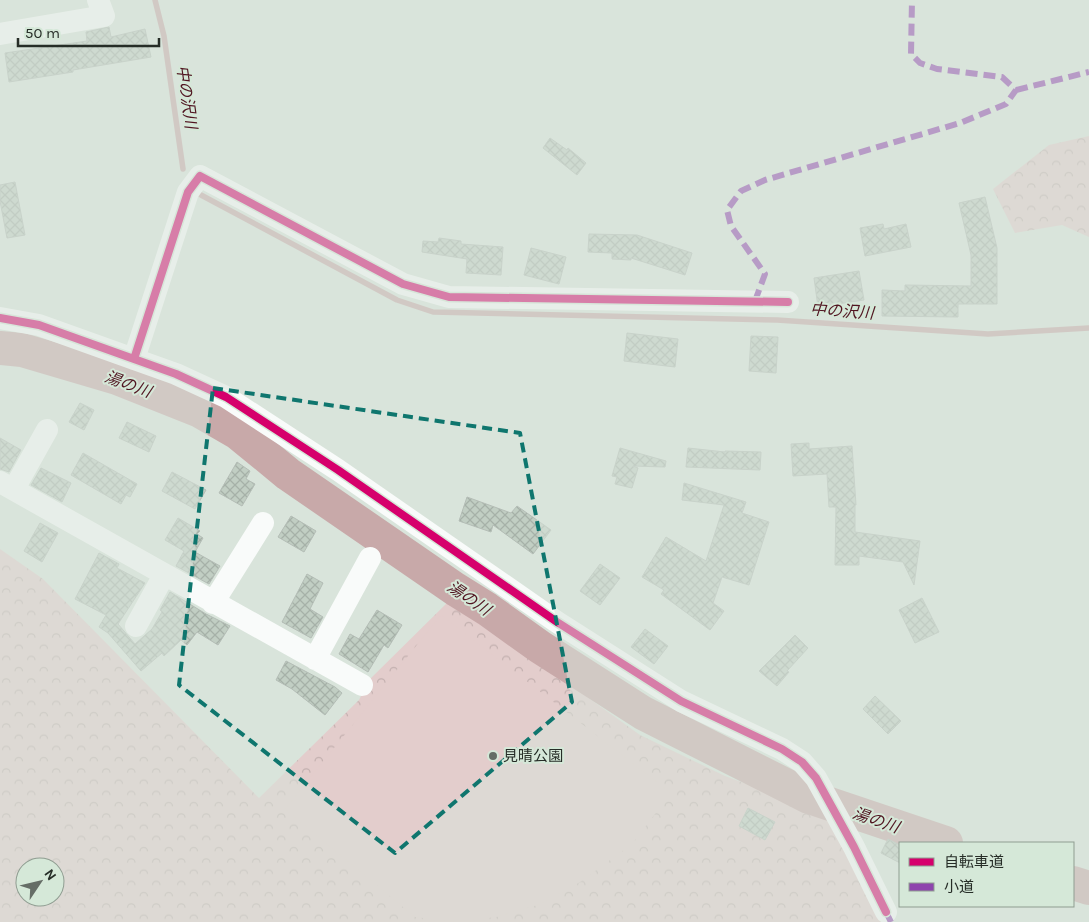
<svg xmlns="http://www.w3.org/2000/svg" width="1089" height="922" viewBox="0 0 1089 922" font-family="Karla,'Noto Sans JP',sans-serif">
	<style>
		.forest { fill: url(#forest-crowns); fill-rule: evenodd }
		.pitch { fill: #e3cdcc }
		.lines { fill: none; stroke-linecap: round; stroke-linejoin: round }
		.stream { stroke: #c8a9a9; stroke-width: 5.5 }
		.river { stroke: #c8a9a9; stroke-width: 34 }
		.building { fill: url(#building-cross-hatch); stroke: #b4bdb6 }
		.street { stroke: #f9fbfa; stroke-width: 22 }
		.quiet { stroke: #8e44ad; stroke-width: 6; stroke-dasharray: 12 6; stroke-linecap: butt }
		.cycleway-casing { stroke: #d5e8d8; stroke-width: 11 }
		.cycleway { stroke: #d6006c; stroke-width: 8 }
		.marked { fill: none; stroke: #0f766e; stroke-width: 4; stroke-dasharray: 10 6; stroke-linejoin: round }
		.poi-dot { fill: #656d66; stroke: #d5e8d8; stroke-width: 2 }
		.labels { text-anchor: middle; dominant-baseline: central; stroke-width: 4; stroke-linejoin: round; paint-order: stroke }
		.poi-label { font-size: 15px; fill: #262d27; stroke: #d5e8d8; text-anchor: start }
		.water-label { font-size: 16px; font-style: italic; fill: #511521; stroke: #d5e8d8 }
	</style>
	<defs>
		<pattern id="forest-crowns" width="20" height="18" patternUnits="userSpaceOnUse" patternTransform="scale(1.25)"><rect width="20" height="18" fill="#e3cdcc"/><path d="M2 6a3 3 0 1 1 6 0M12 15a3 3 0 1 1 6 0" fill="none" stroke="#c3b0af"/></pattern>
		<pattern id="building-cross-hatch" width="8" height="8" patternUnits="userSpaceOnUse" patternTransform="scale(1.25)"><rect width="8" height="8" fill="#c1cec3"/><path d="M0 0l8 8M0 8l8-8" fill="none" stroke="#a6b1a8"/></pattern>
	</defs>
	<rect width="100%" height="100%" fill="#d9e4db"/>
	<path class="forest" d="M 1089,136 L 1089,237 L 1062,225 L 1015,233 L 993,189 L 1049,145 Z
		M 0,549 L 43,579 L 259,798 L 359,700 L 369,680 L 451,599 L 640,735 L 725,776 L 824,812 L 881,922 L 0,922 ZM 25,867 L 55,867 L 55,897 L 25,897 Z"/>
	<path class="pitch" d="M 441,615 L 671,793 L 632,844 L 580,882 L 541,904 L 496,917 L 456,922 L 415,917 L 285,809 Z"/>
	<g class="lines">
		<path class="stream" d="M 155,0 L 164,36 L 183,169
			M 201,195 L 397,300 L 433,312 L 777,320 L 988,334 L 1089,328"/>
		<path class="river" d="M 0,348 L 22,350 L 117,378 L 200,411 L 238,433 L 288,474 L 455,589 L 487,609 L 540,647 L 643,713 L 809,797 L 946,843
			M 1073,883 L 1089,888"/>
	</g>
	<path class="building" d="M 109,27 L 111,37 L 145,29 L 151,57 L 73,70 L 73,72 L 9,82 L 5,53 L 87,41 L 86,32 Z
		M 550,138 L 567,150 L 568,148 L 586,163 L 577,175 L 543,148 Z
		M 15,182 L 25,235 L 7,238 L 0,201 L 0,185 Z
		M 985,197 L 997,248 L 997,304 L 958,304 L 958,317 L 882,316 L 882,290 L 905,291 L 905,285 L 971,286 L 971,255 L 959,203 Z
		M 883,224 L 884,229 L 906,224 L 911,247 L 865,256 L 860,228 Z
		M 589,234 L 637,235 L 692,253 L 685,275 L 631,258 L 631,260 L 612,259 L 612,253 L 588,252 Z
		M 439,238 L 461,241 L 461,244 L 503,247 L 501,275 L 466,273 L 467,259 L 422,252 L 423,241 L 438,242 Z
		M 531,248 L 566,257 L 559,284 L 524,275 Z
		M 859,271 L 864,300 L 818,307 L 814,278 Z
		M 627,333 L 678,339 L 675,367 L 624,361 Z
		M 751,336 L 778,337 L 776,373 L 749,371 Z
		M 80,403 L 94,410 L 84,430 L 69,422 Z
		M 127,422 L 156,436 L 149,452 L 119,438 Z
		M 0,438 L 21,450 L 9,472 L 0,469 Z
		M 809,443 L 809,449 L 852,446 L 856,505 L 855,505 L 855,532 L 920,541 L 914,585 L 903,562 L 859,556 L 859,565 L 835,565 L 836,507 L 829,507 L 827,474 L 793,476 L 791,444 Z
		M 620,448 L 666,461 L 665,467 L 633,466 L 638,468 L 632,488 L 615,484 L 617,477 L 612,476 Z
		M 688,448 L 725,452 L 725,451 L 761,452 L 760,470 L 686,467 Z
		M 83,453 L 137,484 L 130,497 L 126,495 L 121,504 L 71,475 Z
		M 237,462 L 250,471 L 246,479 L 255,484 L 242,506 L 219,493 Z
		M 41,468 L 71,483 L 62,502 L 31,485 Z
		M 172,472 L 206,490 L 195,509 L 162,491 Z
		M 684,483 L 746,502 L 742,513 L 769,522 L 749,585 L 722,577 L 713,603 L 724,611 L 710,630 L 661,594 L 664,590 L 642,577 L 666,537 L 706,561 L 724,505 L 682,500 Z
		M 467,497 L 511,513 L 517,506 L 551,530 L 533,554 L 493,525 L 491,532 L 459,521 Z
		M 291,516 L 316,531 L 304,552 L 278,537 Z
		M 178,518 L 200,531 L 197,534 L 203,538 L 195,552 L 220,566 L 209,584 L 176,566 L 184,551 L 165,540 Z
		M 40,523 L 58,533 L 42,562 L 24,551 Z
		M 99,553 L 119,564 L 117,568 L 145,583 L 118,624 L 135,644 L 152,629 L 162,612 L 160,610 L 170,592 L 206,614 L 230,626 L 218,645 L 197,632 L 187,645 L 181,640 L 164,656 L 162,653 L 141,671 L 108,633 L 99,627 L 106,615 L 75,599 Z
		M 600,564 L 620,578 L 600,605 L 580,591 Z
		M 307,574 L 323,583 L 310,609 L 323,617 L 311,638 L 282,622 Z
		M 922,598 L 939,632 L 915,643 L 899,610 Z
		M 377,610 L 402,625 L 388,648 L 384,645 L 368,672 L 339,654 L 350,634 L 359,639 Z
		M 645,629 L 668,646 L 654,664 L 631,647 Z
		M 795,635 L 808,648 L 787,671 L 789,672 L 777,686 L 759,671 Z
		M 286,661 L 335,687 L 342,693 L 325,715 L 292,689 L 276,680 Z
		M 875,696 L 901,721 L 888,734 L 863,709 Z
		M 748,808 L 775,822 L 765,840 L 739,826 Z
		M 888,839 L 900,845 L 900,863 L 881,853 Z"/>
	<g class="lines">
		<path class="street" d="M 0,34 L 104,16 L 98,0
			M 0,318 L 39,325 L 134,359 L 176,374 L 226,397 L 338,470 L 557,622 L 681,701 L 782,749 L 802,762 L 816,778 L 854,847 L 886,912
			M 134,359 L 188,192 L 200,176 L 403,284 L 449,297 L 788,302
			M 0,482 L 362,685
			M 14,489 L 47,430
			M 213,603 L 263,523
			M 136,626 L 164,575
			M 315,659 L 370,558"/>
		<path class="quiet" d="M 1016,90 L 1089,72
			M 755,301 L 765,274 L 731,226 L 727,210 L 741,191 L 765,180 L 960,123 L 1006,104 L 1016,90 L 1002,77 L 937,69 L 920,63 L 911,54 L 912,0
			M 886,912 L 891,922"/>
		<defs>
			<path id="cycleway" d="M 0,318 L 39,325 L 134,359 L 176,374 L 226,397 L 338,470 L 557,622 L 681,701 L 782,749 L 802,762 L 816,778 L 854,847 L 886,912
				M 134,359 L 188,192 L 200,176 L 403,284 L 449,297 L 788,302"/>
		</defs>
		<use href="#cycleway" class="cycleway-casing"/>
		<use href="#cycleway" class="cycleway"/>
	</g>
	<path d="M0 0H1089V922H0ZM 213,388 L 520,433 L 572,702 L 395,853 L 179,685 Z" fill="#d9e4db" fill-opacity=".55" fill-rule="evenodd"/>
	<path class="marked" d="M 213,388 L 520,433 L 572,702 L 395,853 L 179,685 Z"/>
	<circle class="poi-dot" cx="493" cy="756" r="5"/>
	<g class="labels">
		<g class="poi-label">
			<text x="503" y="756">見晴公園</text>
		</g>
		<g class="water-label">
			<text transform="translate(187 97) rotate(82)">中の沢川</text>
			<text transform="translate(842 311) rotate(4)">中の沢川</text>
			<text transform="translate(128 384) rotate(20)">湯の川</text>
			<text transform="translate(469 598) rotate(34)">湯の川</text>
			<text transform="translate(876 820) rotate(19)">湯の川</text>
		</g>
	</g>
	<rect x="899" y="842" width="175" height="65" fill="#d5e8d8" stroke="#8f9d91"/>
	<rect x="909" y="858" width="25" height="8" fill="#d6006c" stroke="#8f9d91"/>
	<text x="944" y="867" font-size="15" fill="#262d27">自転車道</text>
	<rect x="909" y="883" width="25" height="8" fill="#8e44ad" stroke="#8f9d91"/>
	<text x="944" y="892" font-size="15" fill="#262d27">小道</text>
	<g transform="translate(40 882) rotate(55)"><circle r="24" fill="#d5e8d8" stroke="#8f9d91"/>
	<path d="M0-4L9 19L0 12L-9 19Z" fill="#656d66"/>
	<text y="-8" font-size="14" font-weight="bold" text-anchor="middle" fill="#262d27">N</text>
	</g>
	<path d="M18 38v8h141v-8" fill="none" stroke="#262d27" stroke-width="2.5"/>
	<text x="25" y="38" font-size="15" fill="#262d27" stroke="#d5e8d8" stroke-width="4" paint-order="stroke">50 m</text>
</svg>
